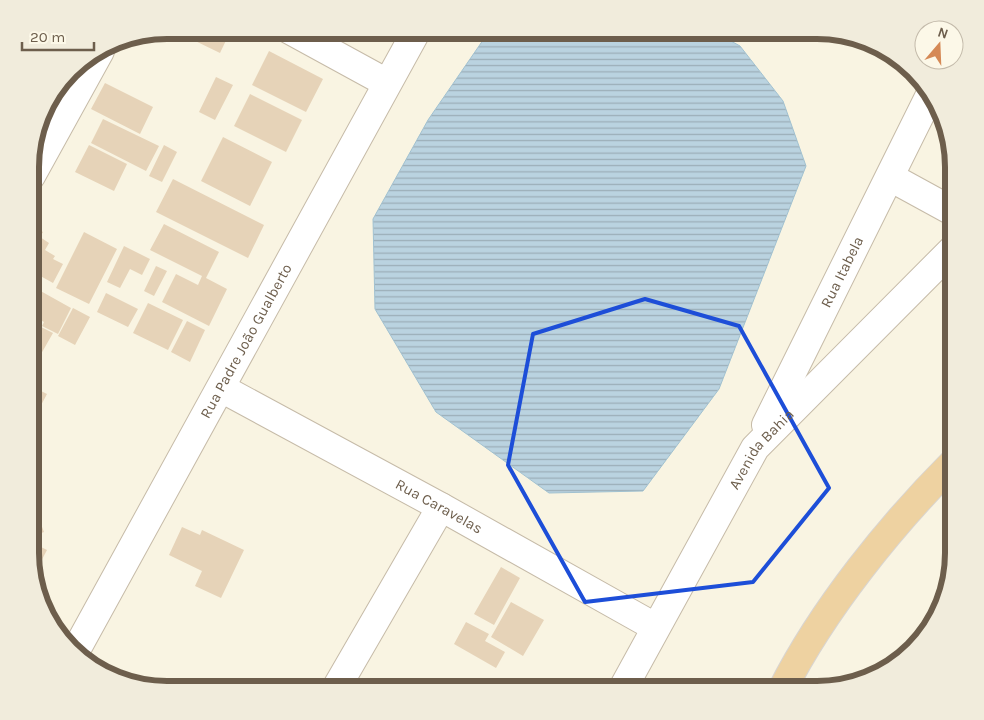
<svg xmlns="http://www.w3.org/2000/svg" width="984" height="720" viewBox="0 0 984 720" font-family="Karla,sans-serif">
	<style>
		.water { fill: url(#water-rules); stroke: #a1c1d0 }
		.building { fill: #e6d3b8 }
		.lines { fill: none; stroke-linecap: round; stroke-linejoin: round }
		.minor-casing { stroke: #c6bba8; stroke-width: 30 }
		.trunk-casing { stroke: #d9d5d0; stroke-width: 30 }
		.minor { stroke: #fff; stroke-width: 28 }
		.trunk { stroke: #eed2a1; stroke-width: 28 }
		.marked { fill: none; stroke: #1d4ed8; stroke-width: 4; stroke-linejoin: round }
		.labels { text-anchor: middle; dominant-baseline: central; stroke-width: 4; stroke-linejoin: round; paint-order: stroke }
		.street-label { font-size: 15px; fill: #6d5e4c; stroke: #fcf8e8 }
		.rim { fill: none; stroke: #6d5e4c; stroke-width: 6 }
	</style>
	<defs>
		<pattern id="water-rules" width="6" height="5" patternUnits="userSpaceOnUse" patternTransform="scale(1.25)"><rect width="6" height="5" fill="#bad3e0"/><path d="M0 2.5h6" fill="none" stroke="#9baeb8"/></pattern>
	</defs>
	<rect width="100%" height="100%" fill="#f9f4e2"/>
	<path class="water" d="M 490,30 L 711,30 L 740,46 L 783,101 L 806,166 L 719,389 L 643,491 L 549,493 L 436,412 L 375,309 L 373,219 L 428,120 Z"/>
	<path class="building" d="M 188,30 L 231,30 L 220,53 L 185,36 Z
		M 269,51 L 323,79 L 306,112 L 252,85 Z
		M 216,77 L 233,85 L 215,120 L 199,112 Z
		M 105,83 L 153,107 L 140,134 L 91,109 Z
		M 250,94 L 302,120 L 286,152 L 234,126 Z
		M 103,119 L 159,146 L 146,171 L 91,143 Z
		M 223,137 L 272,162 L 250,206 L 201,181 Z
		M 89,145 L 127,164 L 114,191 L 75,172 Z
		M 164,145 L 177,152 L 162,182 L 149,176 Z
		M 173,179 L 264,225 L 248,258 L 156,212 Z
		M 31,221 L 35,223 L 33,226 L 43,232 L 40,237 L 49,243 L 45,250 L 55,256 L 53,259 L 63,264 L 53,283 L 35,273 L 34,276 L 31,275 Z
		M 164,224 L 219,252 L 206,278 L 227,289 L 209,326 L 162,302 L 176,274 L 198,285 L 202,276 L 150,250 Z
		M 84,232 L 117,249 L 89,304 L 56,288 Z
		M 124,246 L 150,259 L 142,275 L 130,269 L 120,288 L 107,282 Z
		M 156,266 L 167,271 L 154,296 L 144,291 Z
		M 37,289 L 71,308 L 58,334 L 42,326 L 44,322 L 31,315 L 31,300 Z
		M 106,293 L 138,309 L 128,327 L 97,312 Z
		M 148,303 L 183,320 L 168,350 L 133,333 Z
		M 73,308 L 90,317 L 75,345 L 58,336 Z
		M 187,321 L 205,330 L 190,362 L 171,352 Z
		M 31,322 L 53,333 L 37,361 L 31,358 Z
		M 31,386 L 47,394 L 31,424 Z
		M 31,498 L 44,532 L 31,537 Z
		M 182,527 L 200,535 L 202,530 L 244,550 L 221,598 L 195,586 L 202,571 L 169,555 Z
		M 31,542 L 47,550 L 38,567 L 31,564 Z
		M 501,567 L 520,578 L 494,625 L 474,614 Z
		M 511,602 L 544,620 L 523,656 L 491,637 Z
		M 466,622 L 489,634 L 485,641 L 505,652 L 496,668 L 454,644 Z"/>
	<g class="lines">
		<defs>
			<g id="minor">
				<path d="M 290,30 L 387,83"/>
				<path d="M 31,176 L 100,51"/>
				<path d="M 890,177 L 954,212"/>
				<path id="s1" d="M 221,388 L 441,507 L 655,627"/>
				<path id="s2" d="M 766,425 L 930,95"/>
				<path id="s3" d="M 75,652 L 417,30"/>
				<path d="M 335,690 L 441,507"/>
				<path id="s4" d="M 622,690 L 755,448 L 954,248"/>
			</g>
			<path id="trunk" d="M 782,690 C 823,609 891,525 954,462"/>
		</defs>
		<use href="#minor" class="minor-casing"/>
		<use href="#trunk" class="trunk-casing"/>
		<use href="#minor" class="minor"/>
		<use href="#trunk" class="trunk"/>
	</g>
	<path class="marked" d="M 645,299 L 739,326 L 829,488 L 753,582 L 585,602 L 508,465 L 533,334 Z"/>
	<g class="labels">
		<g class="street-label">
			<text stroke="none"><textPath href="#s2" startOffset="171">Rua Itabela</textPath></text>
			<text stroke="none"><textPath href="#s3" startOffset="355">Rua Padre João Gualberto</textPath></text>
			<text stroke="none"><textPath href="#s4" startOffset="279">Avenida Bahia</textPath></text>
			<text stroke="none"><textPath href="#s1" startOffset="248">Rua Caravelas</textPath></text>
		</g>
	</g>
	<path d="M0 0H984V720H0ZM167 39H817A128 128 0 0 1 945 167V553A128 128 0 0 1 817 681H167A128 128 0 0 1 39 553V167A128 128 0 0 1 167 39Z" fill="#f1ecdc" fill-rule="evenodd"/>
	<path class="rim" d="M167 39H817A128 128 0 0 1 945 167V553A128 128 0 0 1 817 681H167A128 128 0 0 1 39 553V167A128 128 0 0 1 167 39Z"/>
	<g transform="translate(939 45) rotate(19)"><circle r="24" fill="#fcf8e8" stroke="#c3baaa"/>
	<path d="M0-4L9 19L0 12L-9 19Z" fill="#d58955"/>
	<text y="-8" font-size="14" font-weight="bold" text-anchor="middle" fill="#6d5e4c">N</text>
	</g>
	<path d="M22 42v8h72v-8" fill="none" stroke="#6d5e4c" stroke-width="2.5"/>
	<text x="30" y="42" font-size="15" fill="#6d5e4c" stroke="#fcf8e8" stroke-width="4" paint-order="stroke">20 m</text>
</svg>
